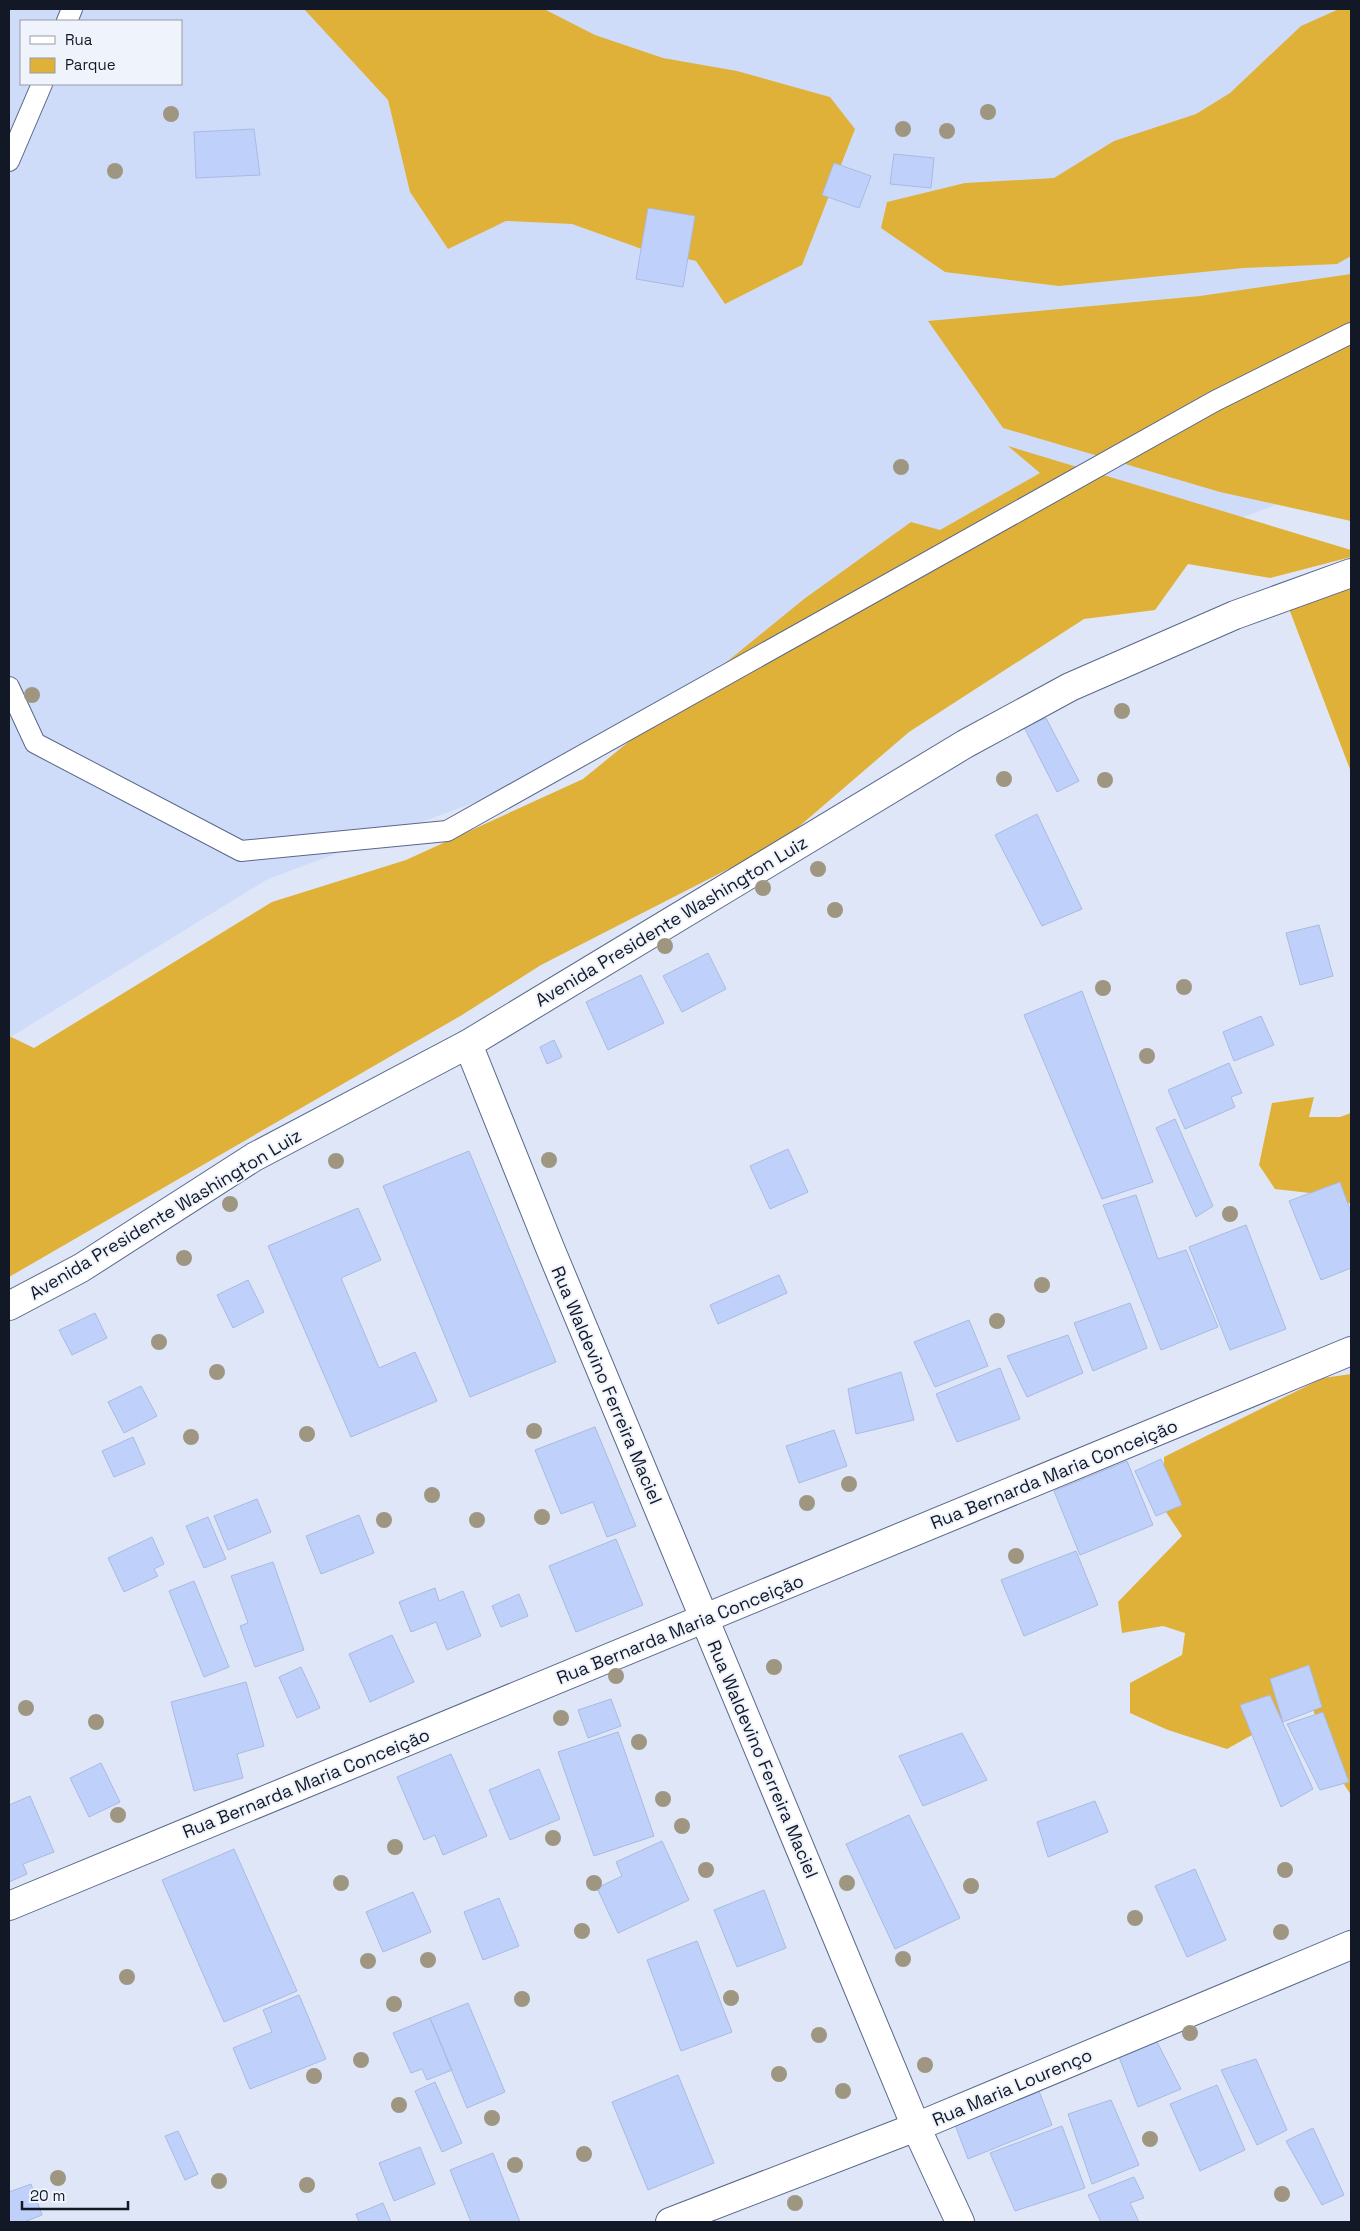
<svg xmlns="http://www.w3.org/2000/svg" width="1360" height="2231" viewBox="0 0 1360 2231" font-family="'Space Grotesk',sans-serif">
	<style>
		.built { fill: #cfdcf9; fill-rule: evenodd }
		.green { fill: #e0b138 }
		.building { fill: #bfd1fa; stroke: #a9bae2 }
		.lines { fill: none; stroke-linecap: round; stroke-linejoin: round }
		.lane-casing { stroke: #58678b; stroke-width: 22 }
		.street-casing { stroke: #58678b; stroke-width: 30 }
		.lane { stroke: #fff; stroke-width: 20 }
		.street { stroke: #fff; stroke-width: 28 }
		.tree { fill: #9e9681 }
		.labels { text-anchor: middle; dominant-baseline: central; stroke-width: 4; stroke-linejoin: round; paint-order: stroke }
		.street-label { font-size: 18px; fill: #121826; stroke: #eff3fc }
	</style>
	<rect width="100%" height="100%" fill="#dee6f7"/>
	<path class="built" d="M 9,9 L 1351,9 L 1351,477 L 268,879 L 9,1038 ZM 21,21 L 181,21 L 181,84 L 21,84 Z"/>
	<path class="green" d="M 304,9 L 544,9 L 595,35 L 663,58 L 737,71 L 830,97 L 855,129 L 802,265 L 725,304 L 696,261 L 639,248 L 572,224 L 506,221 L 448,249 L 410,192 L 388,100 Z
		M 1339,9 L 1351,9 L 1351,256 L 1337,264 L 1244,268 L 1059,286 L 945,272 L 881,228 L 887,202 L 965,183 L 1054,178 L 1114,141 L 1196,114 L 1230,93 L 1301,26 Z
		M 1351,274 L 1351,521 L 1220,492 L 1003,428 L 928,321 L 1200,296 Z
		M 1008,446 L 1351,550 L 1351,557 L 1270,578 L 1188,564 L 1155,610 L 1084,619 L 909,732 L 781,842 L 541,965 L 462,1015 L 9,1277 L 9,1036 L 34,1048 L 272,902 L 406,860 L 583,779 L 804,599 L 911,522 L 940,530 L 1040,473 Z
		M 1351,586 L 1351,772 L 1288,606 Z
		M 1314,1097 L 1309,1117 L 1340,1117 L 1351,1113 L 1351,1204 L 1336,1196 L 1275,1189 L 1259,1165 L 1272,1103 Z
		M 1351,1374 L 1351,1795 L 1328,1759 L 1311,1702 L 1227,1749 L 1168,1730 L 1130,1713 L 1130,1683 L 1182,1655 L 1185,1633 L 1163,1626 L 1122,1633 L 1118,1602 L 1182,1536 L 1164,1509 L 1164,1457 L 1323,1378 Z"/>
	<path class="building" d="M 254,129 L 260,175 L 196,178 L 194,132 Z
		M 894,154 L 934,158 L 931,188 L 890,184 Z
		M 834,163 L 871,176 L 859,208 L 822,195 Z
		M 648,208 L 695,216 L 683,287 L 636,279 Z
		M 1046,718 L 1079,781 L 1057,792 L 1024,727 Z
		M 1037,814 L 1082,909 L 1042,926 L 995,835 Z
		M 1319,925 L 1333,976 L 1300,985 L 1286,933 Z
		M 708,953 L 726,989 L 682,1012 L 663,976 Z
		M 641,975 L 664,1023 L 608,1050 L 586,1002 Z
		M 1082,991 L 1153,1182 L 1102,1199 L 1024,1015 Z
		M 1261,1016 L 1274,1045 L 1234,1061 L 1223,1032 Z
		M 554,1040 L 562,1057 L 547,1064 L 540,1047 Z
		M 1229,1063 L 1242,1093 L 1231,1097 L 1235,1107 L 1185,1129 L 1168,1090 Z
		M 1175,1119 L 1213,1206 L 1196,1217 L 1156,1128 Z
		M 788,1149 L 808,1192 L 770,1209 L 750,1166 Z
		M 469,1151 L 556,1362 L 470,1397 L 383,1186 Z
		M 1340,1182 L 1351,1212 L 1351,1268 L 1321,1280 L 1289,1201 Z
		M 1136,1195 L 1158,1259 L 1186,1250 L 1218,1327 L 1161,1350 L 1103,1205 Z
		M 358,1208 L 381,1260 L 341,1278 L 379,1368 L 415,1352 L 437,1401 L 351,1437 L 268,1246 Z
		M 1246,1225 L 1286,1329 L 1230,1350 L 1189,1247 Z
		M 779,1275 L 787,1293 L 718,1324 L 710,1305 Z
		M 248,1280 L 264,1312 L 233,1328 L 217,1295 Z
		M 1130,1303 L 1147,1348 L 1093,1371 L 1074,1323 Z
		M 95,1313 L 107,1338 L 72,1355 L 59,1330 Z
		M 969,1320 L 988,1366 L 935,1387 L 914,1342 Z
		M 1068,1335 L 1083,1373 L 1027,1397 L 1007,1356 Z
		M 1000,1368 L 1020,1419 L 957,1442 L 936,1394 Z
		M 901,1372 L 914,1420 L 856,1434 L 848,1389 Z
		M 141,1386 L 157,1416 L 124,1433 L 108,1402 Z
		M 595,1427 L 636,1526 L 607,1537 L 593,1502 L 561,1514 L 535,1450 Z
		M 834,1430 L 847,1466 L 799,1483 L 786,1446 Z
		M 133,1437 L 145,1464 L 114,1477 L 102,1451 Z
		M 1161,1459 L 1182,1505 L 1156,1516 L 1135,1471 Z
		M 1127,1461 L 1153,1525 L 1080,1555 L 1054,1491 Z
		M 257,1499 L 271,1532 L 228,1550 L 214,1516 Z
		M 359,1515 L 374,1553 L 321,1574 L 306,1536 Z
		M 208,1517 L 226,1559 L 204,1568 L 186,1526 Z
		M 152,1537 L 164,1564 L 154,1569 L 158,1576 L 124,1592 L 108,1558 Z
		M 616,1539 L 643,1605 L 576,1632 L 549,1566 Z
		M 1076,1551 L 1098,1605 L 1024,1636 L 1001,1580 Z
		M 273,1562 L 304,1650 L 255,1667 L 240,1626 L 248,1623 L 231,1576 Z
		M 194,1581 L 229,1667 L 204,1677 L 169,1591 Z
		M 435,1588 L 439,1601 L 463,1591 L 481,1636 L 447,1650 L 436,1622 L 411,1632 L 399,1602 Z
		M 519,1594 L 528,1616 L 501,1627 L 492,1606 Z
		M 392,1635 L 414,1682 L 370,1702 L 349,1654 Z
		M 1309,1665 L 1322,1707 L 1283,1722 L 1270,1679 Z
		M 301,1667 L 320,1708 L 297,1718 L 279,1677 Z
		M 246,1682 L 264,1746 L 237,1754 L 243,1778 L 194,1791 L 171,1702 Z
		M 1270,1695 L 1313,1789 L 1281,1807 L 1240,1705 Z
		M 611,1699 L 621,1726 L 588,1738 L 578,1710 Z
		M 1323,1712 L 1349,1782 L 1320,1790 L 1287,1724 Z
		M 618,1732 L 654,1836 L 594,1856 L 558,1752 Z
		M 962,1733 L 987,1780 L 923,1806 L 899,1756 Z
		M 451,1754 L 487,1836 L 443,1855 L 435,1835 L 424,1840 L 397,1777 Z
		M 101,1763 L 120,1802 L 89,1817 L 70,1778 Z
		M 539,1769 L 560,1819 L 510,1840 L 489,1790 Z
		M 30,1796 L 54,1852 L 23,1864 L 27,1874 L 9,1882 L 9,1805 Z
		M 1095,1801 L 1108,1832 L 1048,1857 L 1037,1822 Z
		M 909,1815 L 960,1918 L 895,1949 L 846,1844 Z
		M 662,1841 L 689,1900 L 618,1933 L 597,1888 L 622,1876 L 616,1862 Z
		M 234,1849 L 297,1991 L 224,2022 L 162,1880 Z
		M 1195,1869 L 1226,1940 L 1187,1957 L 1155,1886 Z
		M 764,1890 L 786,1948 L 737,1967 L 714,1910 Z
		M 413,1892 L 431,1932 L 383,1952 L 366,1912 Z
		M 499,1898 L 519,1946 L 483,1960 L 464,1912 Z
		M 697,1941 L 732,2032 L 681,2051 L 647,1960 Z
		M 299,1995 L 326,2059 L 250,2089 L 233,2048 L 272,2032 L 263,2010 Z
		M 468,2003 L 505,2092 L 467,2108 L 430,2018 Z
		M 430,2018 L 452,2070 L 427,2080 L 422,2069 L 411,2073 L 393,2033 Z
		M 1156,2040 L 1181,2089 L 1138,2107 L 1119,2057 Z
		M 1256,2059 L 1287,2130 L 1257,2145 L 1221,2070 Z
		M 678,2075 L 714,2163 L 648,2190 L 612,2102 Z
		M 435,2082 L 462,2143 L 442,2152 L 415,2091 Z
		M 1217,2085 L 1245,2150 L 1200,2171 L 1170,2104 Z
		M 1039,2091 L 1052,2125 L 968,2159 L 954,2122 Z
		M 1111,2100 L 1139,2165 L 1092,2184 L 1068,2114 Z
		M 1062,2126 L 1085,2188 L 1015,2211 L 990,2153 Z
		M 1313,2128 L 1344,2195 L 1322,2205 L 1286,2141 Z
		M 178,2131 L 198,2174 L 185,2180 L 165,2136 Z
		M 420,2147 L 435,2184 L 394,2201 L 379,2163 Z
		M 493,2153 L 520,2222 L 471,2222 L 450,2170 Z
		M 1134,2177 L 1144,2198 L 1130,2203 L 1139,2222 L 1101,2222 L 1088,2195 Z
		M 31,2184 L 42,2215 L 24,2222 L 9,2222 L 9,2192 Z
		M 383,2203 L 391,2222 L 359,2222 L 356,2214 Z"/>
	<g class="lines">
		<defs>
			<path id="lane" d="M 67,21 L 72,9
				M 9,161 L 42,84
				M 9,687 L 35,743 L 241,851 L 447,831 L 1215,401 L 1351,333"/>
			<path id="street" d="M 468,1044 L 550,1248 L 916,2127 L 960,2222
				M 9,1306 L 81,1268 L 254,1157 L 468,1044 L 965,744 L 1070,687 L 1235,615 L 1351,573
				M 9,1906 L 1351,1351
				M 670,2222 L 916,2127 L 1351,1945"/>
		</defs>
		<use href="#lane" class="lane-casing"/>
		<use href="#street" class="street-casing"/>
		<use href="#lane" class="lane"/>
		<use href="#street" class="street"/>
	</g>
	<g class="tree">
		<circle cx="988" cy="112" r="8"/>
		<circle cx="171" cy="114" r="8"/>
		<circle cx="903" cy="129" r="8"/>
		<circle cx="947" cy="131" r="8"/>
		<circle cx="115" cy="171" r="8"/>
		<circle cx="901" cy="467" r="8"/>
		<circle cx="32" cy="695" r="8"/>
		<circle cx="1122" cy="711" r="8"/>
		<circle cx="1004" cy="779" r="8"/>
		<circle cx="1105" cy="780" r="8"/>
		<circle cx="818" cy="869" r="8"/>
		<circle cx="763" cy="888" r="8"/>
		<circle cx="835" cy="910" r="8"/>
		<circle cx="665" cy="946" r="8"/>
		<circle cx="1184" cy="987" r="8"/>
		<circle cx="1103" cy="988" r="8"/>
		<circle cx="1147" cy="1056" r="8"/>
		<circle cx="549" cy="1160" r="8"/>
		<circle cx="336" cy="1161" r="8"/>
		<circle cx="230" cy="1204" r="8"/>
		<circle cx="1230" cy="1214" r="8"/>
		<circle cx="184" cy="1258" r="8"/>
		<circle cx="1042" cy="1285" r="8"/>
		<circle cx="997" cy="1321" r="8"/>
		<circle cx="159" cy="1342" r="8"/>
		<circle cx="217" cy="1372" r="8"/>
		<circle cx="534" cy="1431" r="8"/>
		<circle cx="307" cy="1434" r="8"/>
		<circle cx="191" cy="1437" r="8"/>
		<circle cx="849" cy="1484" r="8"/>
		<circle cx="432" cy="1495" r="8"/>
		<circle cx="807" cy="1503" r="8"/>
		<circle cx="542" cy="1517" r="8"/>
		<circle cx="384" cy="1520" r="8"/>
		<circle cx="477" cy="1520" r="8"/>
		<circle cx="1016" cy="1556" r="8"/>
		<circle cx="774" cy="1667" r="8"/>
		<circle cx="616" cy="1676" r="8"/>
		<circle cx="26" cy="1708" r="8"/>
		<circle cx="561" cy="1718" r="8"/>
		<circle cx="96" cy="1722" r="8"/>
		<circle cx="639" cy="1742" r="8"/>
		<circle cx="663" cy="1799" r="8"/>
		<circle cx="118" cy="1815" r="8"/>
		<circle cx="682" cy="1826" r="8"/>
		<circle cx="553" cy="1838" r="8"/>
		<circle cx="395" cy="1847" r="8"/>
		<circle cx="706" cy="1870" r="8"/>
		<circle cx="1285" cy="1870" r="8"/>
		<circle cx="341" cy="1883" r="8"/>
		<circle cx="594" cy="1883" r="8"/>
		<circle cx="847" cy="1883" r="8"/>
		<circle cx="971" cy="1886" r="8"/>
		<circle cx="1135" cy="1918" r="8"/>
		<circle cx="582" cy="1931" r="8"/>
		<circle cx="1281" cy="1932" r="8"/>
		<circle cx="903" cy="1959" r="8"/>
		<circle cx="428" cy="1960" r="8"/>
		<circle cx="368" cy="1961" r="8"/>
		<circle cx="127" cy="1977" r="8"/>
		<circle cx="731" cy="1998" r="8"/>
		<circle cx="522" cy="1999" r="8"/>
		<circle cx="394" cy="2004" r="8"/>
		<circle cx="1190" cy="2033" r="8"/>
		<circle cx="819" cy="2035" r="8"/>
		<circle cx="361" cy="2060" r="8"/>
		<circle cx="925" cy="2065" r="8"/>
		<circle cx="779" cy="2074" r="8"/>
		<circle cx="314" cy="2076" r="8"/>
		<circle cx="843" cy="2091" r="8"/>
		<circle cx="399" cy="2105" r="8"/>
		<circle cx="492" cy="2118" r="8"/>
		<circle cx="1150" cy="2139" r="8"/>
		<circle cx="584" cy="2154" r="8"/>
		<circle cx="515" cy="2165" r="8"/>
		<circle cx="58" cy="2178" r="8"/>
		<circle cx="219" cy="2181" r="8"/>
		<circle cx="307" cy="2185" r="8"/>
		<circle cx="1282" cy="2194" r="8"/>
		<circle cx="795" cy="2203" r="8"/>
	</g>
	<g class="labels">
		<g class="street-label">
			<text transform="translate(671 921) rotate(-31)">Avenida Presidente Washington Luiz</text>
			<text transform="translate(165 1214) rotate(-31)">Avenida Presidente Washington Luiz</text>
			<text transform="translate(607 1385) rotate(67)">Rua Waldevino Ferreira Maciel</text>
			<text transform="translate(1054 1474) rotate(-22)">Rua Bernarda Maria Conceição</text>
			<text transform="translate(680 1629) rotate(-22)">Rua Bernarda Maria Conceição</text>
			<text transform="translate(763 1759) rotate(67)">Rua Waldevino Ferreira Maciel</text>
			<text transform="translate(306 1783) rotate(-22)">Rua Bernarda Maria Conceição</text>
			<text transform="translate(1012 2087) rotate(-23)">Rua Maria Lourenço</text>
		</g>
	</g>
	<rect width="1360" height="2231" fill="none" stroke="#121826" stroke-width="20"/>
	<rect x="20" y="20" width="162" height="65" fill="#eff3fc" stroke="#979ba6"/>
	<rect x="30" y="36" width="25" height="8" fill="#ffffff" stroke="#979ba6"/>
	<text x="65" y="45" font-size="15" fill="#121826">Rua</text>
	<rect x="30" y="58" width="25" height="15" fill="#e0b138" stroke="#979ba6"/>
	<text x="65" y="70" font-size="15" fill="#121826">Parque</text>
	<path d="M22 2201v8h106v-8" fill="none" stroke="#121826" stroke-width="2.5"/>
	<text x="30" y="2201" font-size="15" fill="#121826" stroke="#eff3fc" stroke-width="4" paint-order="stroke">20 m</text>
</svg>
